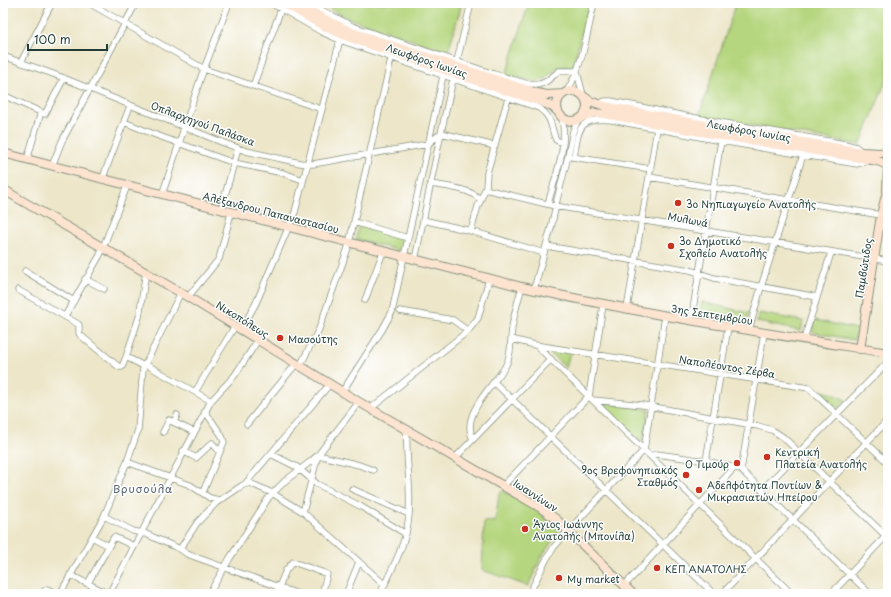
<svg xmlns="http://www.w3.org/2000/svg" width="891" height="597" viewBox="0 0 891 597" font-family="'Playpen Sans',sans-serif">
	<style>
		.green { fill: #b5d67e; stroke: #6a8a59 }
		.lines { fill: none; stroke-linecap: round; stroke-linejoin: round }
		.street-casing { stroke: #86927e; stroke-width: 7 }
		.secondary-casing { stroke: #86927e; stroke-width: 10 }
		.street { stroke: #fff; stroke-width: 5.5 }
		.secondary { stroke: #fde4d1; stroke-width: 8 }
		.poi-dot { fill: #c8321e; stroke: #fff; stroke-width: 1.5 }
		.labels { text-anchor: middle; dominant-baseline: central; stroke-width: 3; stroke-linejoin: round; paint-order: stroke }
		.street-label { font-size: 10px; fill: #1f3d34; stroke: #fff }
		.poi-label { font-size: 10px; fill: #1f3d34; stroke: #fff; text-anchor: start }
		.neighbourhood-label { font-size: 11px; letter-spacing: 1px; fill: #596874; stroke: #fff }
	</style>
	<rect width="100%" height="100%" fill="#fff"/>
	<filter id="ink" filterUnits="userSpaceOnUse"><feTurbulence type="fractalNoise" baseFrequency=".025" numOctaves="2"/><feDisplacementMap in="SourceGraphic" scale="8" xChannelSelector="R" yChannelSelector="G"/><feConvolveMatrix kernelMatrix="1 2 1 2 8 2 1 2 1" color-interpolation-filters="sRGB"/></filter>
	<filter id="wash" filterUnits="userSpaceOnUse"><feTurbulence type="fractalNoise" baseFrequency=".012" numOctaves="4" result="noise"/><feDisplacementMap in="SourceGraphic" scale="16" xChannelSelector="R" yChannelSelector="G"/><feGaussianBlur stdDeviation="0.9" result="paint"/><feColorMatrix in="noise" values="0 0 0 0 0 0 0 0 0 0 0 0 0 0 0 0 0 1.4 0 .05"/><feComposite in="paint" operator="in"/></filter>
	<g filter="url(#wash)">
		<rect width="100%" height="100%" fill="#ede6c9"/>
		<path class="green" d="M 320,3 L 462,3 L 448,52 L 348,18 Z
			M 529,3 L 589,3 L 573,67 L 558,67 L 544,80 L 535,82 L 506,75 Z
			M 736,3 L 888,3 L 888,76 L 860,145 L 699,116 Z
			M 358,226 L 401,238 L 403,242 L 401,251 L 356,239 Z
			M 702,302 L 749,313 L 746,322 L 700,312 Z
			M 759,313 L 803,321 L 801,331 L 757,322 Z
			M 815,320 L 857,329 L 854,340 L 812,332 Z
			M 548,349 L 570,352 L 566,368 L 547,350 Z
			M 819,390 L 833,394 L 846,400 L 837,409 L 818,391 Z
			M 602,402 L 649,410 L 643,443 L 603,405 Z
			M 502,491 L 543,514 L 560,530 L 542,556 L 528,586 L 482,570 L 484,521 L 495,522 L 499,494 Z"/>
	</g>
	<g filter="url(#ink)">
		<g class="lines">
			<defs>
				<path id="street" d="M 89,3 L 204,69 L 321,109
					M 271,3 L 322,32 L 340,40 L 539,108 C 553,118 550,126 556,140 L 563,143
					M 308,3 L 352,26 L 494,74 L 528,84 L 541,84 L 547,81 L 559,71 L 577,71
					M 3,56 L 56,75 L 224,143 L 246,151 L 300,163 L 313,164 L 428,144 L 441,133 L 495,146
					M 457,61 L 471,3
					M 21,62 L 52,3
					M 577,72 L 583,95
					M 253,86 L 281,9
					M 566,92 C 582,70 588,29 594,3
					M 3,95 L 45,114 L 64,78
					M 598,104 L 605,101 L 611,101 L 685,116 L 845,144 L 856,147 L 860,150
					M 124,122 L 156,135 L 234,163 L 283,173 L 303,180
					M 572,157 L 651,169
					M 574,157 C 579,128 578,117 612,120 L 721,141 L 857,164 L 868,160
					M 27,160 L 41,112
					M 52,166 L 62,141 L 136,3
					M 649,177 L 881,215
					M 102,180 L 130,106
					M 431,184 C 447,187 469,188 481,200
					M 485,189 L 555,206 L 888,261
					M 162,195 L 201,77 L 229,3
					M 548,204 C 555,177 568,147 562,118
					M 221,210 L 238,148
					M 423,220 L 471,231 L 544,253
					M 354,222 L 408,238
					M 471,231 L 478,206 L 486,187 L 487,173 L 508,98
					M 546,246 L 690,270 L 714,278 L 817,297
					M 415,260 L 441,133 L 453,79
					M 25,271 L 74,301
					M 85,279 L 104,289
					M 534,289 L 551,228 L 557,200 L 568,156 L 573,131 L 578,120
					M 18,290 L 78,324 L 79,325 L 79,333 L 80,335 L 119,367 L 122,367 L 126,357 L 144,366
					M 188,297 L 219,259 L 231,213
					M 365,300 L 383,252
					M 627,309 L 657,129
					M 400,311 L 453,320 L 468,331
					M 65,316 L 100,255 L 127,186
					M 691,321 L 721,141
					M 241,330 L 256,303 L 295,212 L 340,40
					M 749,330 L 761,287 L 803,155
					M 511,339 L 535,345 L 809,388 L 888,463
					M 804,339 L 831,253
					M 537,346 L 792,594
					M 126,357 L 139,317 L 146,272
					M 145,364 L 195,392
					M 300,366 L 319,329 L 348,248 L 391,59
					M 494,382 L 714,594
					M 342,392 L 382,330 L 392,312 L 443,76
					M 593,400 L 643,405 L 758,426 L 772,430 L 783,437 L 888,538
					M 211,401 L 195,392 L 235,326
					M 370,409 L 468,331 L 478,318 L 489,279
					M 174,422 L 177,415
					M 247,424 L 296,364
					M 163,432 L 169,420 L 194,432
					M 473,439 C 460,415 493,386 505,367 C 512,355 510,342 512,328 C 514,314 518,300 522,287
					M 183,451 L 196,458 L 212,443 L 220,452
					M 271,454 L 297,467 L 317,484 L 360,506 L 406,534
					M 650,456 L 657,454 L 706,461 L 740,469 L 870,594
					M 455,458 L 551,359
					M 706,461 L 728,327
					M 127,462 L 190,485 L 210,498 L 219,500
					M 741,470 L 764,333
					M 245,484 L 330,384
					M 503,486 L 589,396 L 603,305
					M 352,489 L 409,514
					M 762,490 L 888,362
					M 203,492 L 224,442 L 222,436 L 205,411
					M 303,512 L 318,455 L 359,465 L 373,470
					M 104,516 L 133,531 L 146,534 L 180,549 L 187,554 L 298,594
					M 92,537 L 109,546
					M 180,549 L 197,523 L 216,503 L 243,485 L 250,483 L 272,493 L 303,512 L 384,584
					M 70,575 L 109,594
					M 88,583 L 114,537 L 134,546
					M 624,586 L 735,467
					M 40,594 L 47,589 L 59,594
					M 60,594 L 104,516 L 127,462 L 138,430 L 143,369 L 181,292
					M 109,594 L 211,401 L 235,375 L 258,340
					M 209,594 L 230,558 L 269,497 L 285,481 L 310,462 L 318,455 L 359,402
					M 276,594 L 286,570 L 293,562 L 327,574 L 322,594
					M 346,594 L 359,562
					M 380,594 C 391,571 404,548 408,523 C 413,492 405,461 407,430
					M 529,594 L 546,560 L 554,547 L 568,531 L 644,450 L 665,316
					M 722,594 L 888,420
					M 831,594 L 888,534"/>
				<path id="secondary" d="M 283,3 L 325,27 L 350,38 L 509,92 L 542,102 L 553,107 L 557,111
					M 297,3 L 323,18 L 352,32 L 537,93 L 547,95 L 563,94
					M557 106a15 15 0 1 1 30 0a15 15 0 1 1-30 0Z
					M 586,98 L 590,101 L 605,106 L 721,128 L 862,152 L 879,153 L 888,152
					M 583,117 L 595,113 L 604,114 L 722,136 L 878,161 L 887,165
					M 3,153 L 522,287 C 643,314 765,333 888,353
					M 3,189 L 19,199 L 188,297 L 359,402 L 541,508 L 557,520 L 633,594
					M 860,349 L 881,215 L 887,191 L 888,167"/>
			</defs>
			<use href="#street" class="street-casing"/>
			<use href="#secondary" class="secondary-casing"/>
			<use href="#street" class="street"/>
			<use href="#secondary" class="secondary"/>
		</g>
	</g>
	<g class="poi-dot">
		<circle cx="678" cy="203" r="4"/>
		<circle cx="671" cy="246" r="4"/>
		<circle cx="280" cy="338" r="4"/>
		<circle cx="767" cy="457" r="4"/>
		<circle cx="737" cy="463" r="4"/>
		<circle cx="686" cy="475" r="4"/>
		<circle cx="699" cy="490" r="4"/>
		<circle cx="525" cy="529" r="4"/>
		<circle cx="657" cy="568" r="4"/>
		<circle cx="559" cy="578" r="4"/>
	</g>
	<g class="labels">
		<g class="street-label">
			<text transform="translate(427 60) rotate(19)">Λεωφόρος Ιωνίας</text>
			<text transform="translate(203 123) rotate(20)">Οπλαρχηγού Παλάσκα</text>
			<text transform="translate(749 130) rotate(10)">Λεωφόρος Ιωνίας</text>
			<text transform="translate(271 212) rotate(14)">Αλέξανδρου Παπαναστασίου</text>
			<text transform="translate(688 219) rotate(11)">Μυλωνά</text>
			<text transform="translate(863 268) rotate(-81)">Παμβώτιδος</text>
			<text transform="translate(712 314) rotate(9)">3ης Σεπτεμβρίου</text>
			<text transform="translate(243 319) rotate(32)">Νικοπόλεως</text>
			<text transform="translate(727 366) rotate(9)">Ναπολέοντος Ζέρβα</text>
			<text transform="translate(536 495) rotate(33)">Ιωαννίνων</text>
		</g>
		<g class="poi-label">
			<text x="686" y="203">3ο Νηπιαγωγείο Ανατολής</text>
			<text x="679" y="240">3ο Δημοτικό<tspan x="679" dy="12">Σχολείο Ανατολής</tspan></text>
			<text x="288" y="338">Μασούτης</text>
			<text x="775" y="451">Κεντρική<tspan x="775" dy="12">Πλατεία Ανατολής</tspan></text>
			<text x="729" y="463" text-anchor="end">Ο Τιμούρ</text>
			<text x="678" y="469" text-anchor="end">9ος Βρεφονηπιακός<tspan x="678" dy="12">Σταθμός</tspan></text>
			<text x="707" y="484">Αδελφότητα Ποντίων &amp;<tspan x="707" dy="12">Μικρασιατών Ηπείρου</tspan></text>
			<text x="533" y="523">Άγιος Ιωάννης<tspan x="533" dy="12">Ανατολής (Μπονίλα)</tspan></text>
			<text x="665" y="568">ΚΕΠ ΑΝΑΤΟΛΗΣ</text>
			<text x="567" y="578">My market</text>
		</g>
		<g class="neighbourhood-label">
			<text x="143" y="488">Βρυσούλα</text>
		</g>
	</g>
	<rect width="891" height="597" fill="none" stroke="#fff" stroke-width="16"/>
	<path d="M28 44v6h79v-6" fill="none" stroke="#1f3d34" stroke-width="2"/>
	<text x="34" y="44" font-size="12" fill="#1f3d34" stroke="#ffffff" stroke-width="3" paint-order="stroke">100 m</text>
</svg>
